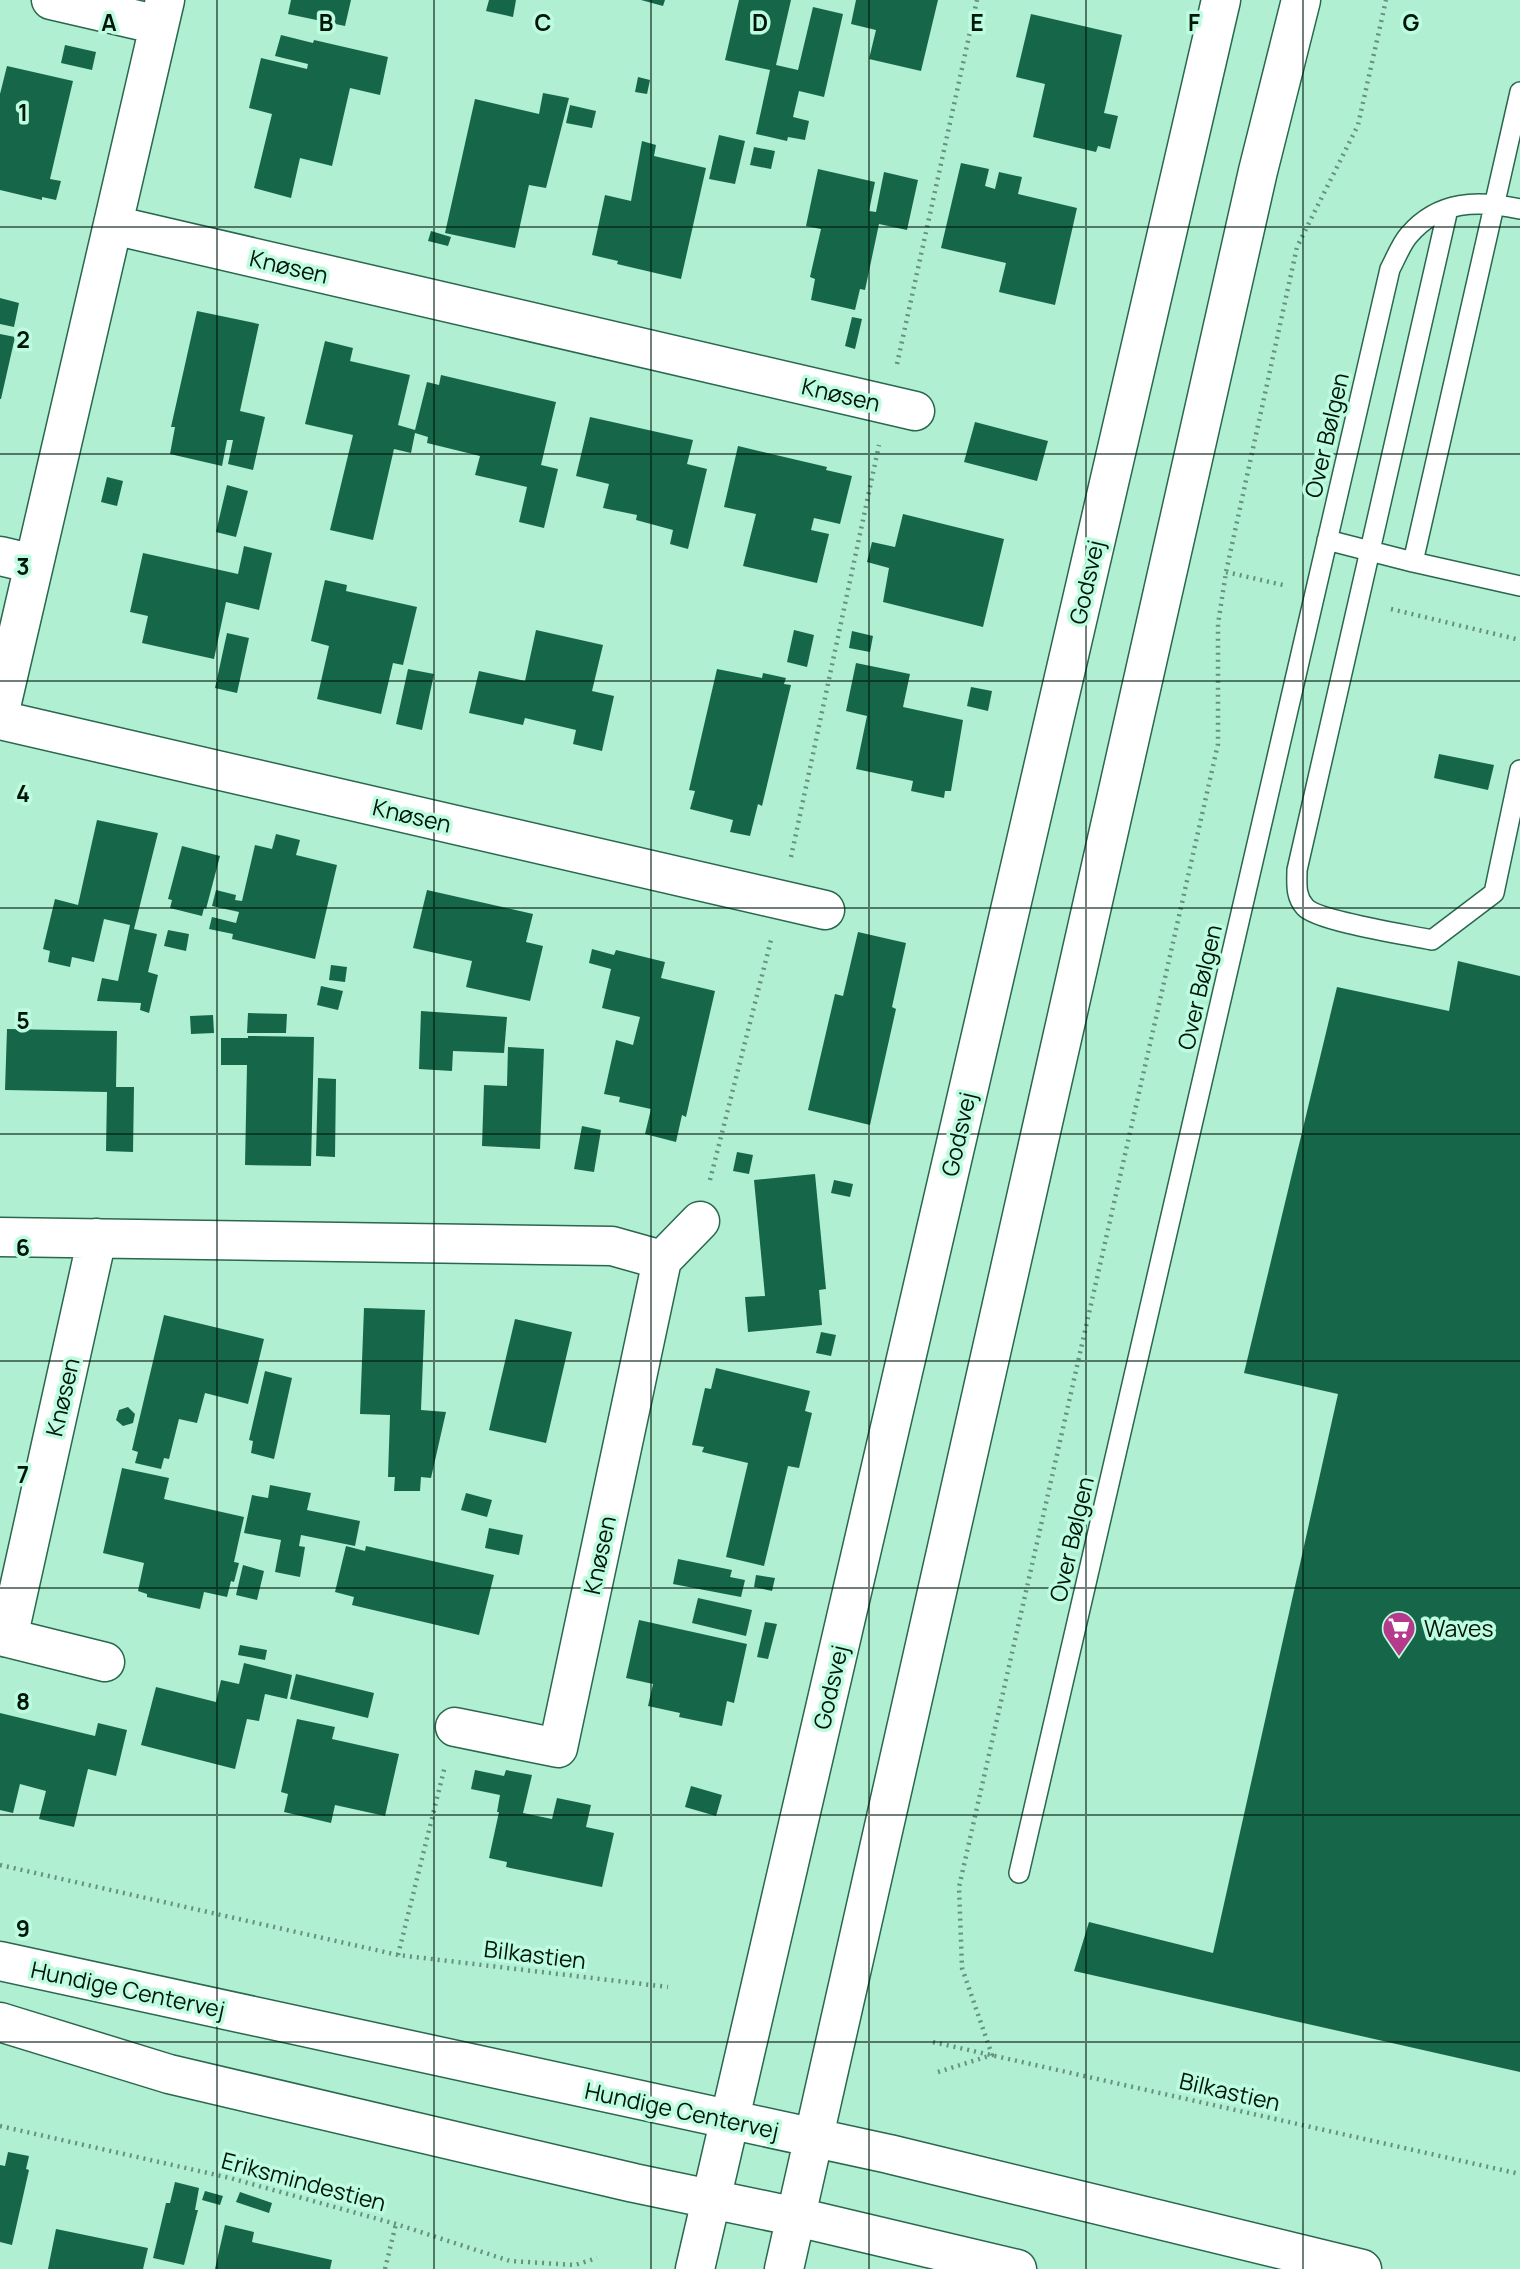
<svg xmlns="http://www.w3.org/2000/svg" width="1520" height="2269" viewBox="0 0 1520 2269" font-family="Manrope,sans-serif">
	<style>
		.building { fill: #16674a }
		.lines { fill: none; stroke-linecap: round; stroke-linejoin: round }
		.lane-casing { stroke: #29674e; stroke-width: 22 }
		.street-casing { stroke: #29674e; stroke-width: 41 }
		.secondary-casing { stroke: #29674e; stroke-width: 41 }
		.path { stroke: #65927d; stroke-width: 4.5; stroke-dasharray: 2 5; stroke-linecap: butt }
		.lane { stroke: #fff; stroke-width: 19 }
		.street { stroke: #fff; stroke-width: 38 }
		.secondary { stroke: #fff; stroke-width: 38 }
		.grid { fill: none; stroke: #00150c; stroke-width: 2; stroke-opacity: 0.55 }
		.labels { text-anchor: middle; dominant-baseline: central; stroke-width: 7; stroke-linejoin: round; paint-order: stroke }
		.street-label { font-size: 23px; fill: #00150c; stroke: #bdfcde }
		.poi-label { font-size: 23px; fill: #00150c; stroke: #bdfcde; text-anchor: start }
		.grid-label { font-size: 23px; text-anchor: middle; font-weight: bold; fill: #00150c; stroke: #bdfcde; stroke-width: 7; stroke-linejoin: round; paint-order: stroke }
	</style>
	<rect width="100%" height="100%" fill="#b0efd1"/>
	<path class="building" d="M 291,0 L 351,0 L 345,26 L 288,14 Z
		M 489,0 L 516,0 L 513,17 L 486,11 Z
		M 641,0 L 665,0 L 663,6 Z
		M 739,0 L 791,0 L 776,65 L 798,70 L 813,7 L 843,14 L 824,97 L 799,91 L 793,117 L 809,121 L 805,140 L 788,137 L 787,141 L 756,134 L 770,70 L 725,60 Z
		M 856,0 L 938,0 L 921,71 L 869,59 L 876,30 L 851,24 Z
		M 1031,14 L 1122,35 L 1104,113 L 1118,116 L 1110,149 L 1098,146 L 1096,152 L 1033,137 L 1045,84 L 1016,77 Z
		M 281,35 L 313,43 L 314,40 L 388,57 L 380,95 L 350,88 L 332,166 L 300,158 L 291,198 L 254,188 L 272,114 L 249,108 L 261,58 L 307,69 L 308,64 L 275,56 Z
		M 65,45 L 96,52 L 92,70 L 61,63 Z
		M 7,66 L 73,81 L 50,179 L 61,181 L 56,200 L 42,197 L 42,200 L 0,190 L 0,94 Z
		M 638,77 L 650,80 L 647,94 L 635,92 Z
		M 543,93 L 569,98 L 546,188 L 529,185 L 515,248 L 445,233 L 475,99 L 539,114 Z
		M 570,105 L 596,111 L 592,128 L 566,123 Z
		M 719,135 L 745,141 L 735,184 L 709,179 Z
		M 642,141 L 656,145 L 654,156 L 706,168 L 681,279 L 617,264 L 618,261 L 592,255 L 605,195 L 631,201 Z
		M 754,147 L 775,151 L 771,169 L 750,165 Z
		M 961,163 L 989,169 L 985,186 L 995,189 L 999,172 L 1022,177 L 1018,194 L 1077,208 L 1055,305 L 999,292 L 1006,263 L 941,248 Z
		M 818,169 L 875,182 L 869,211 L 876,212 L 884,172 L 918,180 L 907,230 L 879,224 L 865,290 L 860,289 L 855,310 L 811,300 L 815,279 L 810,277 L 821,229 L 806,226 Z
		M 431,231 L 451,237 L 448,246 L 428,241 Z
		M 0,298 L 19,303 L 14,327 L 0,324 Z
		M 197,311 L 259,324 L 240,411 L 265,417 L 253,470 L 228,464 L 233,440 L 227,440 L 222,466 L 170,454 L 175,427 L 171,427 Z
		M 852,317 L 862,319 L 855,349 L 845,346 Z
		M 0,334 L 15,337 L 1,399 L 0,399 Z
		M 325,341 L 353,348 L 350,361 L 410,375 L 398,425 L 415,430 L 427,382 L 439,385 L 441,375 L 556,402 L 541,465 L 558,469 L 544,528 L 519,522 L 527,487 L 475,475 L 480,456 L 427,443 L 428,437 L 415,433 L 411,453 L 394,449 L 373,540 L 330,530 L 353,435 L 305,424 Z
		M 590,417 L 693,440 L 687,464 L 707,469 L 688,549 L 670,544 L 673,530 L 636,520 L 637,515 L 603,508 L 609,484 L 576,476 Z
		M 975,422 L 1048,441 L 1037,481 L 964,462 Z
		M 738,446 L 827,467 L 826,470 L 852,476 L 840,524 L 814,518 L 811,530 L 829,534 L 817,583 L 743,566 L 756,514 L 724,507 Z
		M 107,477 L 123,481 L 117,506 L 101,502 Z
		M 227,485 L 248,491 L 236,537 L 216,532 Z
		M 903,514 L 1004,539 L 983,627 L 883,602 L 889,568 L 867,562 L 872,542 L 895,547 Z
		M 244,546 L 272,553 L 259,610 L 226,602 L 214,659 L 142,643 L 148,616 L 130,612 L 143,553 L 238,574 Z
		M 325,580 L 347,585 L 346,591 L 417,607 L 403,665 L 393,663 L 381,714 L 317,699 L 329,646 L 311,641 Z
		M 536,630 L 603,645 L 592,691 L 614,696 L 602,751 L 573,744 L 576,730 L 525,718 L 523,725 L 469,713 L 479,671 L 525,681 Z
		M 794,630 L 814,635 L 807,667 L 787,662 Z
		M 852,631 L 873,636 L 870,652 L 849,648 Z
		M 227,633 L 249,638 L 237,693 L 215,688 Z
		M 856,663 L 910,674 L 903,707 L 963,720 L 951,791 L 945,791 L 944,798 L 911,791 L 913,781 L 856,769 L 867,716 L 846,711 Z
		M 408,669 L 434,674 L 422,730 L 396,724 Z
		M 717,669 L 762,678 L 763,673 L 786,678 L 784,684 L 791,685 L 762,806 L 758,804 L 750,836 L 730,832 L 733,820 L 690,809 L 695,791 L 689,790 Z
		M 971,687 L 992,691 L 988,711 L 967,706 Z
		M 1439,754 L 1494,765 L 1488,790 L 1434,778 Z
		M 97,820 L 158,833 L 134,929 L 157,934 L 148,972 L 158,975 L 149,1013 L 140,1010 L 141,1003 L 97,1001 L 102,978 L 118,981 L 130,925 L 104,919 L 94,962 L 72,957 L 70,967 L 48,962 L 50,951 L 43,949 L 55,899 L 78,905 Z
		M 276,834 L 300,840 L 296,855 L 337,865 L 315,959 L 232,939 L 233,934 L 209,929 L 212,917 L 236,923 L 239,912 L 212,906 L 216,890 L 236,895 L 235,900 L 242,901 L 255,845 L 272,849 Z
		M 182,846 L 220,856 L 206,909 L 204,908 L 202,916 L 170,908 L 172,900 L 168,899 Z
		M 427,890 L 533,914 L 526,942 L 543,946 L 530,1001 L 466,987 L 472,961 L 413,948 Z
		M 168,930 L 189,934 L 186,951 L 164,946 Z
		M 858,932 L 906,943 L 892,1007 L 896,1009 L 870,1125 L 808,1110 L 835,994 L 843,996 Z
		M 592,949 L 614,955 L 616,950 L 665,962 L 661,978 L 715,991 L 686,1117 L 682,1115 L 676,1142 L 645,1134 L 651,1109 L 619,1102 L 620,1097 L 604,1094 L 616,1040 L 633,1045 L 640,1017 L 602,1008 L 611,969 L 589,963 Z
		M 1458,961 L 1520,976 L 1520,2072 L 1074,1971 L 1089,1922 L 1213,1953 L 1338,1394 L 1244,1373 L 1337,987 L 1449,1011 Z
		M 331,965 L 347,967 L 345,982 L 329,980 Z
		M 321,986 L 343,991 L 338,1010 L 317,1005 Z
		M 421,1011 L 507,1017 L 504,1053 L 453,1051 L 452,1071 L 419,1069 Z
		M 248,1013 L 287,1014 L 286,1033 L 247,1033 Z
		M 213,1015 L 214,1033 L 191,1034 L 190,1016 Z
		M 7,1029 L 117,1031 L 116,1087 L 134,1087 L 133,1152 L 106,1151 L 107,1092 L 5,1090 Z
		M 248,1036 L 314,1037 L 311,1166 L 245,1165 L 247,1065 L 221,1065 L 221,1038 L 248,1038 Z
		M 508,1047 L 544,1049 L 540,1149 L 482,1146 L 484,1085 L 507,1086 Z
		M 318,1078 L 336,1079 L 335,1157 L 316,1156 Z
		M 582,1126 L 601,1130 L 594,1172 L 574,1169 Z
		M 737,1152 L 753,1155 L 749,1174 L 733,1171 Z
		M 815,1174 L 826,1289 L 819,1290 L 822,1325 L 748,1332 L 745,1297 L 765,1296 L 754,1180 Z
		M 834,1180 L 853,1184 L 850,1197 L 831,1193 Z
		M 364,1308 L 425,1310 L 421,1410 L 446,1412 L 431,1478 L 421,1477 L 420,1491 L 394,1491 L 395,1477 L 388,1477 L 390,1415 L 360,1414 Z
		M 164,1315 L 264,1339 L 248,1404 L 205,1393 L 197,1423 L 179,1419 L 169,1459 L 164,1458 L 161,1469 L 135,1463 L 138,1452 L 132,1450 Z
		M 515,1319 L 572,1332 L 546,1443 L 489,1430 Z
		M 821,1332 L 836,1335 L 831,1356 L 816,1353 Z
		M 716,1368 L 810,1391 L 805,1411 L 812,1413 L 799,1468 L 788,1466 L 764,1566 L 726,1557 L 748,1463 L 702,1452 L 704,1447 L 692,1445 L 705,1388 L 711,1389 Z
		M 265,1371 L 292,1378 L 274,1459 L 251,1453 L 253,1441 L 249,1440 Z
		M 128,1407 L 135,1414 L 133,1423 L 123,1426 L 116,1420 L 119,1410 Z
		M 122,1468 L 169,1478 L 164,1499 L 244,1517 L 234,1562 L 239,1563 L 234,1582 L 231,1581 L 227,1597 L 204,1592 L 200,1609 L 147,1597 L 147,1594 L 138,1591 L 144,1563 L 103,1553 Z
		M 270,1485 L 311,1493 L 307,1510 L 360,1521 L 355,1546 L 301,1535 L 299,1546 L 305,1547 L 300,1577 L 275,1572 L 281,1540 L 244,1533 L 252,1495 L 268,1498 Z
		M 466,1493 L 492,1500 L 487,1517 L 461,1510 Z
		M 489,1528 L 523,1535 L 519,1555 L 485,1548 Z
		M 346,1546 L 365,1551 L 366,1546 L 494,1575 L 479,1635 L 352,1605 L 354,1597 L 335,1592 Z
		M 678,1559 L 732,1570 L 730,1577 L 745,1580 L 741,1597 L 673,1584 Z
		M 243,1565 L 264,1571 L 257,1600 L 236,1595 Z
		M 756,1575 L 775,1578 L 772,1591 L 754,1587 Z
		M 698,1598 L 752,1610 L 746,1636 L 692,1623 Z
		M 639,1620 L 747,1644 L 734,1703 L 727,1701 L 722,1726 L 679,1717 L 680,1713 L 648,1706 L 653,1684 L 626,1678 Z
		M 765,1622 L 777,1624 L 768,1659 L 757,1657 Z
		M 240,1645 L 267,1650 L 265,1660 L 238,1655 Z
		M 244,1663 L 292,1675 L 287,1699 L 265,1694 L 259,1721 L 247,1719 L 235,1769 L 141,1745 L 156,1687 L 216,1702 L 221,1680 L 239,1684 Z
		M 296,1674 L 374,1693 L 368,1718 L 290,1699 Z
		M 0,1713 L 95,1736 L 98,1723 L 127,1730 L 116,1776 L 88,1769 L 74,1827 L 39,1819 L 46,1791 L 20,1784 L 13,1813 L 0,1810 Z
		M 297,1719 L 335,1727 L 332,1739 L 399,1754 L 385,1816 L 335,1805 L 331,1823 L 284,1812 L 288,1794 L 281,1792 Z
		M 475,1770 L 504,1776 L 506,1770 L 532,1775 L 523,1813 L 552,1819 L 557,1798 L 591,1805 L 586,1827 L 614,1833 L 602,1887 L 506,1867 L 507,1862 L 489,1858 L 499,1812 L 497,1812 L 500,1795 L 471,1789 Z
		M 691,1786 L 722,1795 L 716,1816 L 685,1807 Z
		M 8,2152 L 29,2156 L 26,2169 L 29,2170 L 12,2245 L 0,2242 L 0,2165 L 5,2166 Z
		M 175,2182 L 199,2188 L 195,2210 L 198,2210 L 184,2265 L 153,2258 L 166,2203 L 170,2203 Z
		M 205,2191 L 223,2196 L 220,2205 L 202,2200 Z
		M 240,2192 L 272,2203 L 269,2213 L 236,2202 Z
		M 225,2225 L 254,2232 L 252,2242 L 332,2260 L 330,2269 L 215,2269 Z
		M 56,2229 L 148,2248 L 143,2269 L 48,2269 Z"/>
	<g class="lines">
		<defs>
			<path id="lane" d="M 1448,209 L 1297,870 C 1297,883 1295,896 1305,907 C 1317,921 1409,935 1432,940 L 1494,893 L 1520,770
				M 1327,540 L 1413,562 L 1520,586
				M 1413,562 L 1520,92
				M 1019,1873 L 1390,269 C 1396,258 1401,244 1409,235 C 1439,200 1478,200 1520,209"/>
			<path id="street" d="M 51,0 L 159,25
				M 113,225 L 915,411
				M 0,556 L 34,564
				M 0,711 L 165,0
				M 0,720 L 825,910
				M 0,1237 L 612,1246 L 662,1260 L 558,1748 L 455,1727
				M 662,1260 L 700,1221
				M 0,1636 L 105,1662
				M 8,1638 L 97,1238"/>
			<path id="secondary" d="M 0,1961 L 889,2154 L 1362,2269
				M 0,2022 L 169,2074 L 634,2183 L 797,2217 L 1017,2269
				M 695,2269 L 1221,0
				M 784,2269 L 1258,171 L 1301,0"/>
		</defs>
		<use href="#lane" class="lane-casing"/>
		<use href="#street" class="street-casing"/>
		<use href="#secondary" class="secondary-casing"/>
		<path class="path" d="M 897,364 L 977,0
			M 1226,572 L 1283,585
			M 1391,609 L 1520,640
			M 791,857 L 879,445
			M 710,1180 L 771,940
			M 0,1865 L 398,1955 L 668,1987
			M 398,1955 L 445,1766
			M 933,2042 L 1520,2174
			M 938,2072 L 992,2055 L 962,1968 L 959,1887 L 1218,744 L 1218,624 L 1226,572 L 1297,247 L 1358,125 L 1386,0
			M 0,2126 L 230,2178 L 396,2224 L 510,2261 L 575,2265 L 597,2258
			M 385,2269 L 396,2224"/>
		<use href="#lane" class="lane"/>
		<use href="#street" class="street"/>
		<use href="#secondary" class="secondary"/>
	</g>
	<path class="grid" d="M 217,0 L 217,2269M 434,0 L 434,2269M 651,0 L 651,2269M 869,0 L 869,2269M 1086,0 L 1086,2269M 1303,0 L 1303,2269M 0,227 L 1520,227M 0,454 L 1520,454M 0,681 L 1520,681M 0,908 L 1520,908M 0,1134 L 1520,1134M 0,1361 L 1520,1361M 0,1588 L 1520,1588M 0,1815 L 1520,1815M 0,2042 L 1520,2042"/>
	<defs>
		<symbol id="supermarket-pin" viewBox="-11 -11 22 30"><path d="M0 17L-7.5 6A9.5 9.5 0 1 1 7.5 6Z" fill="#b53a8c" stroke="#bdfcde"/><path d="M-6-5.5h2.5l.6 2H6L4.5 2H-2.5L-4.4-4H-6ZM-1.5 3.2a1.3 1.3 0 1 0 .1 0ZM3 3.2a1.3 1.3 0 1 0 .1 0Z" fill="#fff"/></symbol>
	</defs>
	<g fill-rule="evenodd">
		<use href="#supermarket-pin" x="1380" y="1609" width="38" height="52"/>
	</g>
	<g class="labels">
		<g class="street-label">
			<text transform="translate(289 266) rotate(13)">Knøsen</text>
			<text transform="translate(841 394) rotate(13)">Knøsen</text>
			<text transform="translate(1326 435) rotate(-77)">Over Bølgen</text>
			<text transform="translate(1086 582) rotate(-77)">Godsvej</text>
			<text transform="translate(412 815) rotate(13)">Knøsen</text>
			<text transform="translate(1199 987) rotate(-77)">Over Bølgen</text>
			<text transform="translate(958 1134) rotate(-77)">Godsvej</text>
			<text transform="translate(62 1397) rotate(-77)">Knøsen</text>
			<text transform="translate(1071 1539) rotate(-77)">Over Bølgen</text>
			<text transform="translate(599 1555) rotate(-78)">Knøsen</text>
			<text transform="translate(830 1687) rotate(-77)">Godsvej</text>
			<text transform="translate(535 1954) rotate(7)">Bilkastien</text>
			<text transform="translate(128 1989) rotate(12)">Hundige Centervej</text>
			<text transform="translate(1230 2091) rotate(13)">Bilkastien</text>
			<text transform="translate(682 2110) rotate(12)">Hundige Centervej</text>
			<text transform="translate(304 2181) rotate(15)">Eriksmindestien</text>
		</g>
		<g class="poi-label">
			<text x="1424" y="1628">Waves</text>
		</g>
	</g>
	<g class="grid-label">
		<text x="109" y="31">A</text>
		<text x="326" y="31">B</text>
		<text x="543" y="31">C</text>
		<text x="760" y="31">D</text>
		<text x="977" y="31">E</text>
		<text x="1194" y="31">F</text>
		<text x="1411" y="31">G</text>
		<text x="23" y="121">1</text>
		<text x="23" y="348">2</text>
		<text x="23" y="575">3</text>
		<text x="23" y="802">4</text>
		<text x="23" y="1029">5</text>
		<text x="23" y="1256">6</text>
		<text x="23" y="1483">7</text>
		<text x="23" y="1710">8</text>
		<text x="23" y="1937">9</text>
	</g>
</svg>
